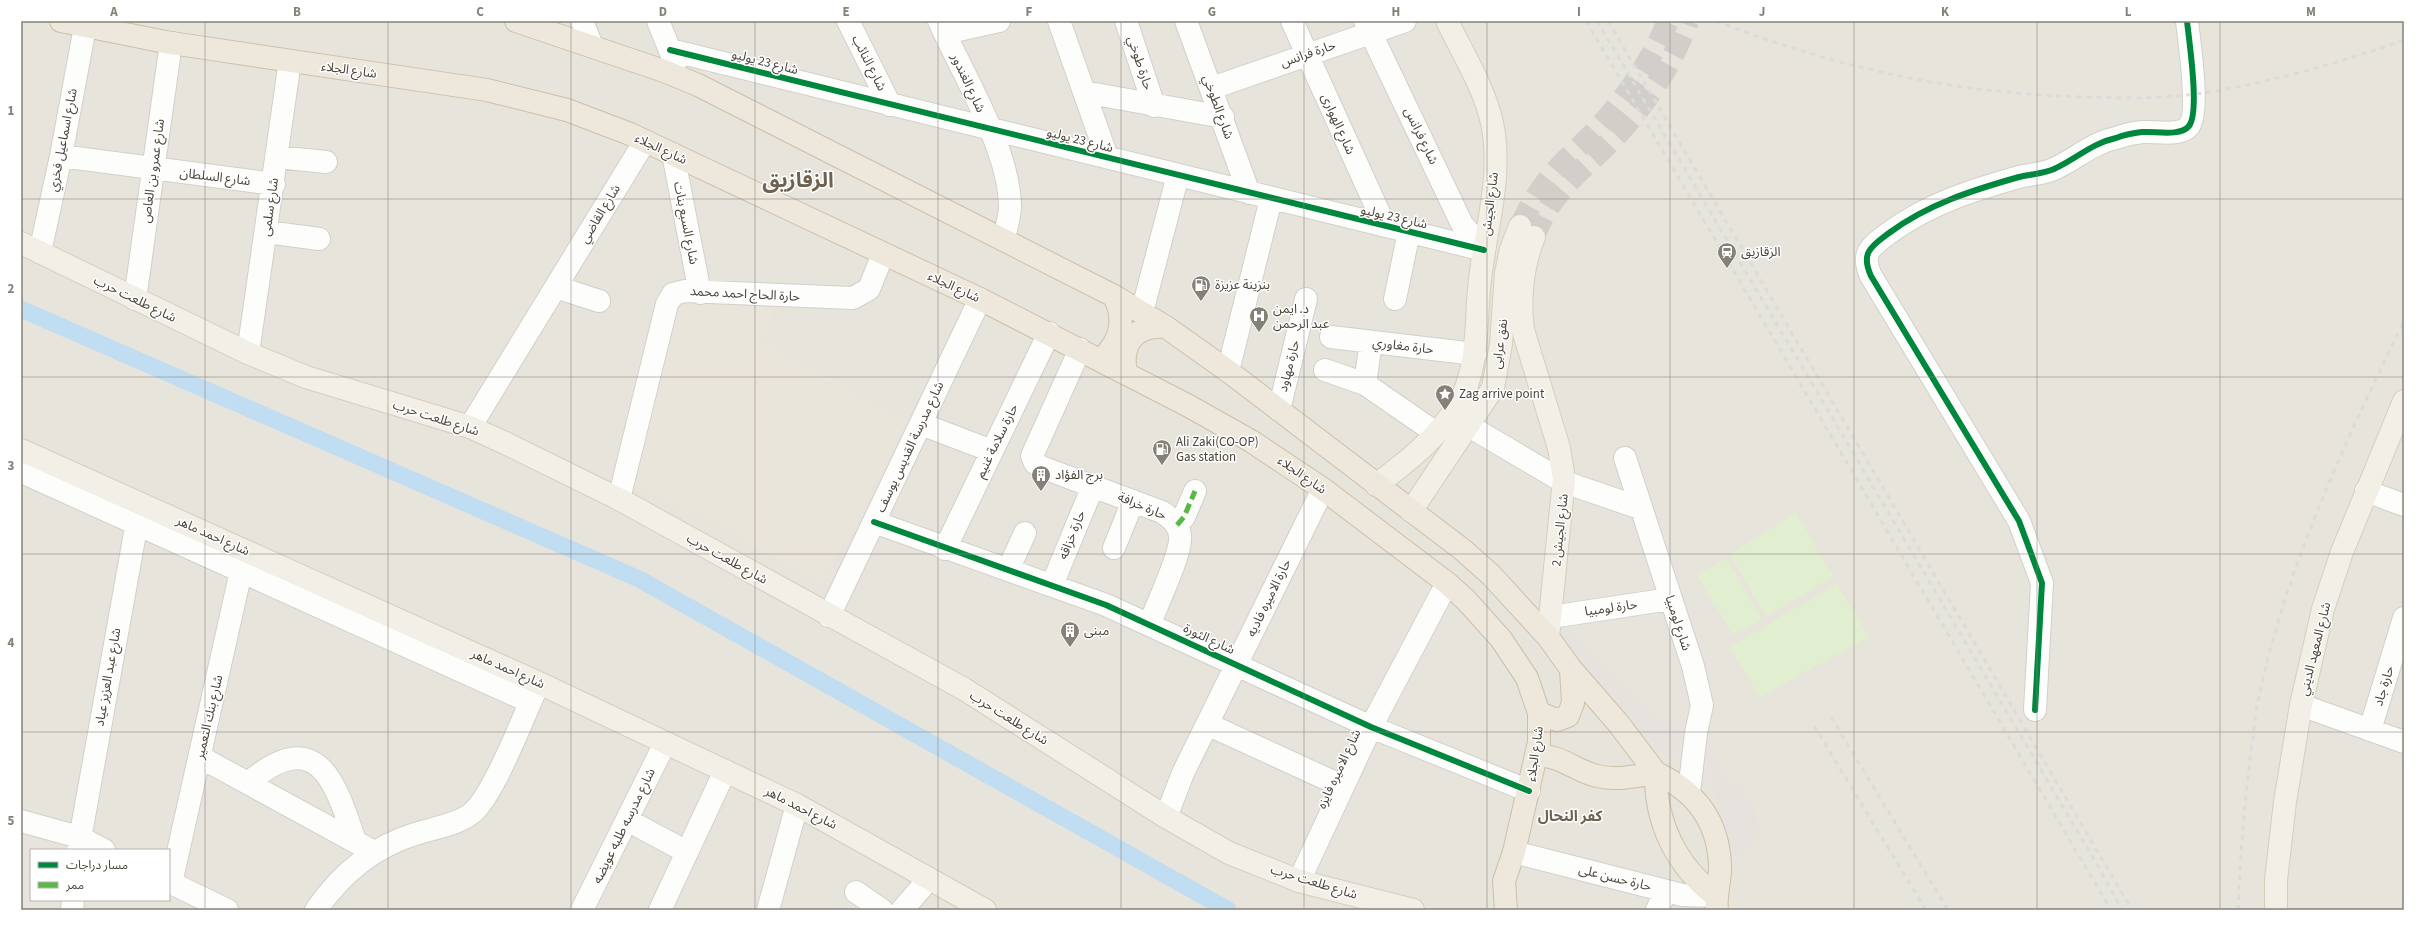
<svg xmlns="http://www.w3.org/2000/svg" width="2425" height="931" viewBox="0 0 2425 931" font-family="'Source Sans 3','Noto Sans Arabic',sans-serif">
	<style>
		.residential { fill: #e7e4dc; fill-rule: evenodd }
		.education { fill: #eae5da }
		.park { fill: #e1eecf }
		.parking { fill: #e6e3df }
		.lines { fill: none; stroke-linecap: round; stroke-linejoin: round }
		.canal { stroke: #c0ddf1; stroke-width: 17 }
		.major-tunnel { stroke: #d2cfca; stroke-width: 22; stroke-dasharray: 22 11; stroke-linecap: butt }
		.minor-casing { stroke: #d2d0cb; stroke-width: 24 }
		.major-casing { stroke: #d6cebb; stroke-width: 24 }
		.highway-casing { stroke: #ccbfa9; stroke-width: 24 }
		.minor { stroke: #fdfdfc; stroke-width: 22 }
		.major { stroke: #f2efe6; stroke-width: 22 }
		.highway { stroke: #ede8db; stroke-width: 22 }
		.rail { stroke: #dbdbda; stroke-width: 3; stroke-dasharray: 5 5; stroke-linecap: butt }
		.quiet { stroke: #58b947; stroke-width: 5; stroke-dasharray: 10 5; stroke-linecap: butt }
		.cycleway-casing { stroke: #fff; stroke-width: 8 }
		.cycleway { stroke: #00873e; stroke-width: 6 }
		.grid { fill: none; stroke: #868178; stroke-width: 1; stroke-opacity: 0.55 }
		.labels { text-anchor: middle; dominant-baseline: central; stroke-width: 3; stroke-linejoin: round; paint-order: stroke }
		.street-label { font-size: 13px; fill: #4b4439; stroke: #fff }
		.poi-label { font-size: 13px; fill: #4b4439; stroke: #fff; text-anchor: start }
		.quarter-label { font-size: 15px; font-weight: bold; fill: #6e6250; stroke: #fff }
		.town-label { font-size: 21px; font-weight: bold; fill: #6e6250; stroke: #fff }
		.neatline { fill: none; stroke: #868178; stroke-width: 1.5 }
		.grid-label { font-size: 13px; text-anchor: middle; font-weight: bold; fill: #868178 }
	</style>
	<rect width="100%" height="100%" fill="#f4f2ee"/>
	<path class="residential" d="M 21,21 L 2404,21 L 2404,910 L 21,910 ZM 31,850 L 169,850 L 169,900 L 31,900 Z"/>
	<path class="education" d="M 674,300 L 775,309 L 763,340 L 793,360 L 908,419 L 822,586 L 725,529 L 633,486 Z"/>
	<path class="park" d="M 1796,513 L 1833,577 L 1766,617 L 1730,554 Z
		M 1726,558 L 1762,619 L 1733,635 L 1697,575 Z
		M 1837,584 L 1869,637 L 1760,697 L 1730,647 Z"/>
	<path class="parking" d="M 1563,627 L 1654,715 L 1682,733 L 1673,759 L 1633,728 L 1557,636 Z
		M 1710,748 L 1725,779 L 1739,786 L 1753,805 L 1760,831 L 1748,848 L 1734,855 L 1719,808 L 1705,752 Z"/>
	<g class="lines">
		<path class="canal" d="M 21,309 L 639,579 L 1228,910"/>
		<path class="major-tunnel" d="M 1520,226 C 1529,208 1538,191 1552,175 C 1567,157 1585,143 1601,125 C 1628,95 1652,59 1668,21
			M 1534,237 C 1552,190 1578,175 1611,141 C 1644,108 1672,65 1688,21"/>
		<defs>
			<path id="minor" d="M 582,21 L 592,46
				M 658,21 L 675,63
				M 848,21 L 890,105
				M 939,21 C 963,75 1009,148 1010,206 C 1010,216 1006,228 1004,239
				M 1059,21 L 1107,157
				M 1126,21 L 1154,106
				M 1186,21 L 1249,193
				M 1292,21 L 1385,226
				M 1365,21 L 1462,224 L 1473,237 L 1485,245
				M 945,33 L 999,21
				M 670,50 L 1484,250
				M 1212,88 L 1405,21
				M 1084,92 L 1223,117
				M 673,154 L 700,293
				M 61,156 L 274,184
				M 277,157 L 326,162
				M 267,232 L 319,239
				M 40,252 L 61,156 L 85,27
				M 556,287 L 599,301
				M 135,299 L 171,43
				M 1395,299 L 1409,232
				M 1142,312 L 1178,175
				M 1331,337 L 1475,354
				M 1080,349 L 1032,456 L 1035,463 L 1041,467 L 1162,512 C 1171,518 1179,524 1180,536 C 1182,553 1157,604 1150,623
				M 248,353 L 290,61
				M 1325,370 L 1365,384 L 1436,433
				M 1228,371 L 1271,199
				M 1365,384 L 1371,342
				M 1279,410 L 1306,299
				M 1452,416 L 1564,482 L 1640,508
				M 921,424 L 992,451
				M 470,427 L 645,141
				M 1625,458 L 1693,666 L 1702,705 L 1696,733 L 1689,792
				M 24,473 L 530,702
				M 2366,491 L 2404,505
				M 619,499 L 667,304 L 673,294 L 685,291 L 853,298 L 869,289 L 883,254
				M 874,522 L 1106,605 L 1371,727 L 1529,791
				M 1177,525 L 1184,517 L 1195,491
				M 1114,548 L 1133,501
				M 945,549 L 1049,333
				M 1008,570 L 1025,533
				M 1052,585 L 1093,486
				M 829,616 L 980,299
				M 1551,617 L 1670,599
				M 2301,705 L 2404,742
				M 2035,710 L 2042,583 L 2019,521 L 1871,276 C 1860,252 1872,246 1889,233 C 1928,204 1973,190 2019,177 C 2031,174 2043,174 2054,169 C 2076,159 2092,143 2116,138 C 2124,135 2133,133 2142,132 C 2155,131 2180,137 2189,126 C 2200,112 2189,41 2187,21
				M 1207,724 L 1342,786
				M 2370,730 L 2404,618
				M 200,757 L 374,852
				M 248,783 C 317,724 335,781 355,841
				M 1166,817 L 1183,773 L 1323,489
				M 627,820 L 687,852
				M 21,821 L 79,837 L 104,850
				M 78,850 L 139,511
				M 1514,852 L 1682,895 L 1716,896
				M 1299,881 L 1371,727 L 1447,583
				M 169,882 L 227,910
				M 171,883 L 244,558
				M 856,892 L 882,910
				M 72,910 L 73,900
				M 316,910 C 341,874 373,847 415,834 C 433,828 457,825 472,813 C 493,796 523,718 536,689
				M 582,910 L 665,743
				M 660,910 L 725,771
				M 768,910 L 797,805
				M 902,910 L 929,879
				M 1657,910 L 1666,891"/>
			<path id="major" d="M 1534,237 C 1522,267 1519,298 1523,330 L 1559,448 L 1564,479 L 1548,637
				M 21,243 L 248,353 L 306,377 L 470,427 L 503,442 L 619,499 L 964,689 L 1166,817 L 1229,853 L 1299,881 L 1413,910
				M 21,450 L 539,683 L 797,805 L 985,910
				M 1376,485 C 1407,462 1439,437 1459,403 C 1480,365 1475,320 1480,279 C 1486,228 1503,174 1492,123 C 1484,87 1463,54 1447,21
				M 1411,511 L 1493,388 L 1501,344 L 1506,273 L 1511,249 L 1520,226
				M 2276,910 L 2276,880 L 2285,802 L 2301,705 L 2323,609 L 2342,552 L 2404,401"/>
			<path id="highway" d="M 61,21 L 165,42 L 487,90 L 567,110 L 630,134 L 980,299 L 1187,405 L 1251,441 L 1323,489 L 1447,583 L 1466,600 L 1501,639 L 1527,678 L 1539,713 L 1539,742 L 1514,852 L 1504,881 L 1506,910
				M 516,21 L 664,71 L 698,85 L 1114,296 L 1166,327 L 1228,371 L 1463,550 L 1491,575 L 1548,637 L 1571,669 L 1618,723 L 1656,773
				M 1108,352 C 1123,335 1124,316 1114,296
				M 1126,373 C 1120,343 1135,325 1166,327
				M 1539,713 L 1557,720 L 1568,716 L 1573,703 L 1571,669
				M 1536,756 C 1560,754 1575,771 1597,776 C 1616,781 1636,776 1656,773
				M 1656,773 C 1695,791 1718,820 1720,865 C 1721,880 1715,894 1717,910
				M 1656,773 C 1655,822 1676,866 1716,896"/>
		</defs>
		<use href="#minor" class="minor-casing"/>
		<use href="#major" class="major-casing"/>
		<use href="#highway" class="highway-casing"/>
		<use href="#minor" class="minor"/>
		<use href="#major" class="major"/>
		<use href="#highway" class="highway"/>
		<path class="rail" d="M 1586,21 L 2111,910
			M 1597,21 L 2098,866 L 2122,910
			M 1608,21 L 2132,910
			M 1716,21 C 1839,69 1956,94 2089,97 C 2123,98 2160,99 2195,94 C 2263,85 2339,63 2404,40
			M 1831,717 L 1948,910
			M 1814,726 L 1926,910
			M 2238,910 C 2240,859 2244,809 2250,758 C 2253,741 2254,723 2257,706 C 2284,571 2344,444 2404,321"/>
		<path class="quiet" d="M 1177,525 L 1184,517 L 1195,491"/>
		<defs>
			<path id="cycleway" d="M 670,50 L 1484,250
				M 874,522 L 1106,605 L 1371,727 L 1529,791
				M 2035,710 L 2042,583 L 2019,521 L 1871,276 C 1860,252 1872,246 1889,233 C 1928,204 1973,190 2019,177 C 2031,174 2043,174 2054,169 C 2076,159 2092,143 2116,138 C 2124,135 2133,133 2142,132 C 2155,131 2180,137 2189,126 C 2200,112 2189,41 2187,21"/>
		</defs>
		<use href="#cycleway" class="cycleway-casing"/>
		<use href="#cycleway" class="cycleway"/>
	</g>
	<path class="grid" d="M 205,21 L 205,910M 388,21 L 388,910M 571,21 L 571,910M 755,21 L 755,910M 938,21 L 938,910M 1121,21 L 1121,910M 1304,21 L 1304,910M 1487,21 L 1487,910M 1670,21 L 1670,910M 1854,21 L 1854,910M 2037,21 L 2037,910M 2220,21 L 2220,910M 21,199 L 2404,199M 21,377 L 2404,377M 21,554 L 2404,554M 21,732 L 2404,732"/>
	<defs>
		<symbol id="station-pin" viewBox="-11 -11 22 30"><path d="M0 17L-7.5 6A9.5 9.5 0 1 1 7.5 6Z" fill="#868178" stroke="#fff"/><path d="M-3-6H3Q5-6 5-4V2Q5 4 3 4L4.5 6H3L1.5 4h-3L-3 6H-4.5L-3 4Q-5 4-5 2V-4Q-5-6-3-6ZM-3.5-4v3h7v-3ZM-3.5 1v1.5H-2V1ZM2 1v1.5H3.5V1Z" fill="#fff"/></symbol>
		<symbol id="fuel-pin" viewBox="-11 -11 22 30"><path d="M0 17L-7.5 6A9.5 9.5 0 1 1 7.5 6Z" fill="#868178" stroke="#fff"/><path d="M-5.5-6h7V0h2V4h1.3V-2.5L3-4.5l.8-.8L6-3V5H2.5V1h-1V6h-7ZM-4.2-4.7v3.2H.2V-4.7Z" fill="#fff"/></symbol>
		<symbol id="hospital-pin" viewBox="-11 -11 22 30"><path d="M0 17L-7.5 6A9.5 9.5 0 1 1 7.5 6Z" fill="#868178" stroke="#fff"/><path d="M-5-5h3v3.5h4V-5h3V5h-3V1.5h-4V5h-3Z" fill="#fff"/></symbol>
		<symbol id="sight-pin" viewBox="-11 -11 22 30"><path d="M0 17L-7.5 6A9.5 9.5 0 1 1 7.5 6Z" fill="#868178" stroke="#fff"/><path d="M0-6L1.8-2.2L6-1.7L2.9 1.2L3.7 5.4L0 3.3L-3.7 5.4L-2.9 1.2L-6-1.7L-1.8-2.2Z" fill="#fff"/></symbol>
		<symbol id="building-pin" viewBox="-11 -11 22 30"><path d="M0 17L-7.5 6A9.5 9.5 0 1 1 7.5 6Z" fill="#868178" stroke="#fff"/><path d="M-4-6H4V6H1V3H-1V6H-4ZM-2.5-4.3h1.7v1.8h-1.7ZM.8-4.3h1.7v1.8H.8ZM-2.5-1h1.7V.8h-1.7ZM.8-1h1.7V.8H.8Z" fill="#fff"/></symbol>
	</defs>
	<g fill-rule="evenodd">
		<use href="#station-pin" x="1716" y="241" width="22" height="30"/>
		<use href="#fuel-pin" x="1190" y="274" width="22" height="30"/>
		<use href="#hospital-pin" x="1248" y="305" width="22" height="30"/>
		<use href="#sight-pin" x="1434" y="383" width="22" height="30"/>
		<use href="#fuel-pin" x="1151" y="438" width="22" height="30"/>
		<use href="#building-pin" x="1030" y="464" width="22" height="30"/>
		<use href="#building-pin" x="1059" y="620" width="22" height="30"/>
	</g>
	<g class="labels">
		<g class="street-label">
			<text transform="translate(1308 54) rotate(-19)">حارة فرانس</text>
			<text transform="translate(765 62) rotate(14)">شارع 23 يوليو</text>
			<text transform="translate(869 63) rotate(63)">شارع النائب</text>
			<text transform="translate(1140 63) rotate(72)">حارة طوخي</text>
			<text transform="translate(349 70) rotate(8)">شارع الجلاء</text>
			<text transform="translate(968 83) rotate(65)">شارع الغندور</text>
			<text transform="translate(1218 107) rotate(70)">شارع الطوخي</text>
			<text transform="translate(1338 124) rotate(66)">شارع الهوارى</text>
			<text transform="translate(1421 136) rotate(64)">شارع فرانس</text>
			<text transform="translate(63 140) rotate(-79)">شارع اسماعيل فخري</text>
			<text transform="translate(1080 140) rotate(14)">شارع 23 يوليو</text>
			<text transform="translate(661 149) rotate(25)">شارع الجلاء</text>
			<text transform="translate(153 171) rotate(-82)">شارع عمرو بن العاص</text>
			<text transform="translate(215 177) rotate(7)">شارع السلطان</text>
			<text transform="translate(1490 204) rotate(-83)">شارع الجيش</text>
			<text transform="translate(270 207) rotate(-82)">شارع سلمى</text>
			<text transform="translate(600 214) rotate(-59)">شارع القاضي</text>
			<text transform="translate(1394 217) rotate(13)">شارع 23 يوليو</text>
			<text transform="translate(686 223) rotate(79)">شارع السبع بنات</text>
			<text transform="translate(954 287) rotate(25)">شارع الجلاء</text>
			<text transform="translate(745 294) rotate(3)">حارة الحاج احمد محمد</text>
			<text transform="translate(135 299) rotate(26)">شارع طلعت حرب</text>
			<text transform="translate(1500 344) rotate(-82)">نفق عرابى</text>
			<text transform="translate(1403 346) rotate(7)">حارة مغاوري</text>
			<text transform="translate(1289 366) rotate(-76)">حارة مهاود</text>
			<text transform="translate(436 418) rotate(18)">شارع طلعت حرب</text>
			<text transform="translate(997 441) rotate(-64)">حارة سلامة غنيم</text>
			<text transform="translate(910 447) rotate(-65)">شارع مدرسة القديس يوسف</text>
			<text transform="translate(1302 475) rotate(35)">شارع الجلاء</text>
			<text transform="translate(1142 506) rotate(23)">حارة خرافة</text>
			<text transform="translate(1560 530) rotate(-84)">شارع الجيش 2</text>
			<text transform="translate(1072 535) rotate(-68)">حارة خزاقه</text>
			<text transform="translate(213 536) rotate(24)">شارع احمد ماهر</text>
			<text transform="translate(727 559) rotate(29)">شارع طلعت حرب</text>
			<text transform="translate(1269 598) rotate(-64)">حارة الاميره فاديه</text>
			<text transform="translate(1611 608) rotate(-8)">حارة لومبيا</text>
			<text transform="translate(1678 623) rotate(72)">شارع لومبيا</text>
			<text transform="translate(1209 639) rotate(25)">شارع الثورة</text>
			<text transform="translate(2315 649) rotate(-76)">شارع المعهد الديني</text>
			<text transform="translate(508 669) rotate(24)">شارع احمد ماهر</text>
			<text transform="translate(108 677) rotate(-80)">شارع عبد العزيز عياد</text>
			<text transform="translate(2384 686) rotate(-73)">حارة جاد</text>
			<text transform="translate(209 717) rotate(-77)">شارع بنك التعمير</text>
			<text transform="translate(1009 718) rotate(32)">شارع طلعت حرب</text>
			<text transform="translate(1535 754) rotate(-82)">شارع الجلاء</text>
			<text transform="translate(1339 769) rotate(-65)">شارع الاميره فايزه</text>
			<text transform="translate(801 808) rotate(27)">شارع احمد ماهر</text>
			<text transform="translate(624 826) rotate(-64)">شارع مدرسه طلبه عويضه</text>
			<text transform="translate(1615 878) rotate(14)">حارة حسن على</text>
			<text transform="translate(1314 882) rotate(17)">شارع طلعت حرب</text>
		</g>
		<g class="poi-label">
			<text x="1741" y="252">الزقازيق</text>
			<text x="1215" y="285">بنزينة عزيزة</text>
			<text x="1273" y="309">د. ايمن<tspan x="1273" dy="15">عبد الرحمن</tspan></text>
			<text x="1459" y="394">Zag arrive point</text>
			<text x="1176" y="442">Ali Zaki(CO-OP)<tspan x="1176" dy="15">Gas station</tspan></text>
			<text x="1055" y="475">برج الفؤاد</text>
			<text x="1084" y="631">مبنى</text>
		</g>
		<g class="quarter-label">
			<text x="1570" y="816">كفر النحال</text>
		</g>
		<g class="town-label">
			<text x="798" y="180">الزقازيق</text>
		</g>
	</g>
	<rect width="2425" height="931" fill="none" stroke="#ffffff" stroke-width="44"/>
	<rect x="30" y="849" width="140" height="52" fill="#ffffff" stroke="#b7b4b0"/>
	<rect x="38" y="862" width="20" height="6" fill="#00873e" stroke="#b7b4b0"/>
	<text x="66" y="869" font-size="12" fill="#4b4439">مسار دراجات</text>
	<rect x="38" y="882" width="20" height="6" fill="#58b947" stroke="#b7b4b0"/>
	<text x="66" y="889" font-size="12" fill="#4b4439">ممر</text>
	<rect x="22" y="22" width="2381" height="887" class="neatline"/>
	<g class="grid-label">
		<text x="114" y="16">A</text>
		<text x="297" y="16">B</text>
		<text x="480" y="16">C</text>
		<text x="663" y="16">D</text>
		<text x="846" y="16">E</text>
		<text x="1029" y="16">F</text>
		<text x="1212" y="16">G</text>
		<text x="1396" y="16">H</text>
		<text x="1579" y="16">I</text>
		<text x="1762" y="16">J</text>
		<text x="1945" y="16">K</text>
		<text x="2128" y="16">L</text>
		<text x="2311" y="16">M</text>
		<text x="11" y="115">1</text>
		<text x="11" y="293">2</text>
		<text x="11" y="470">3</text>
		<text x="11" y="647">4</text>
		<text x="11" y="825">5</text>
	</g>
</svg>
